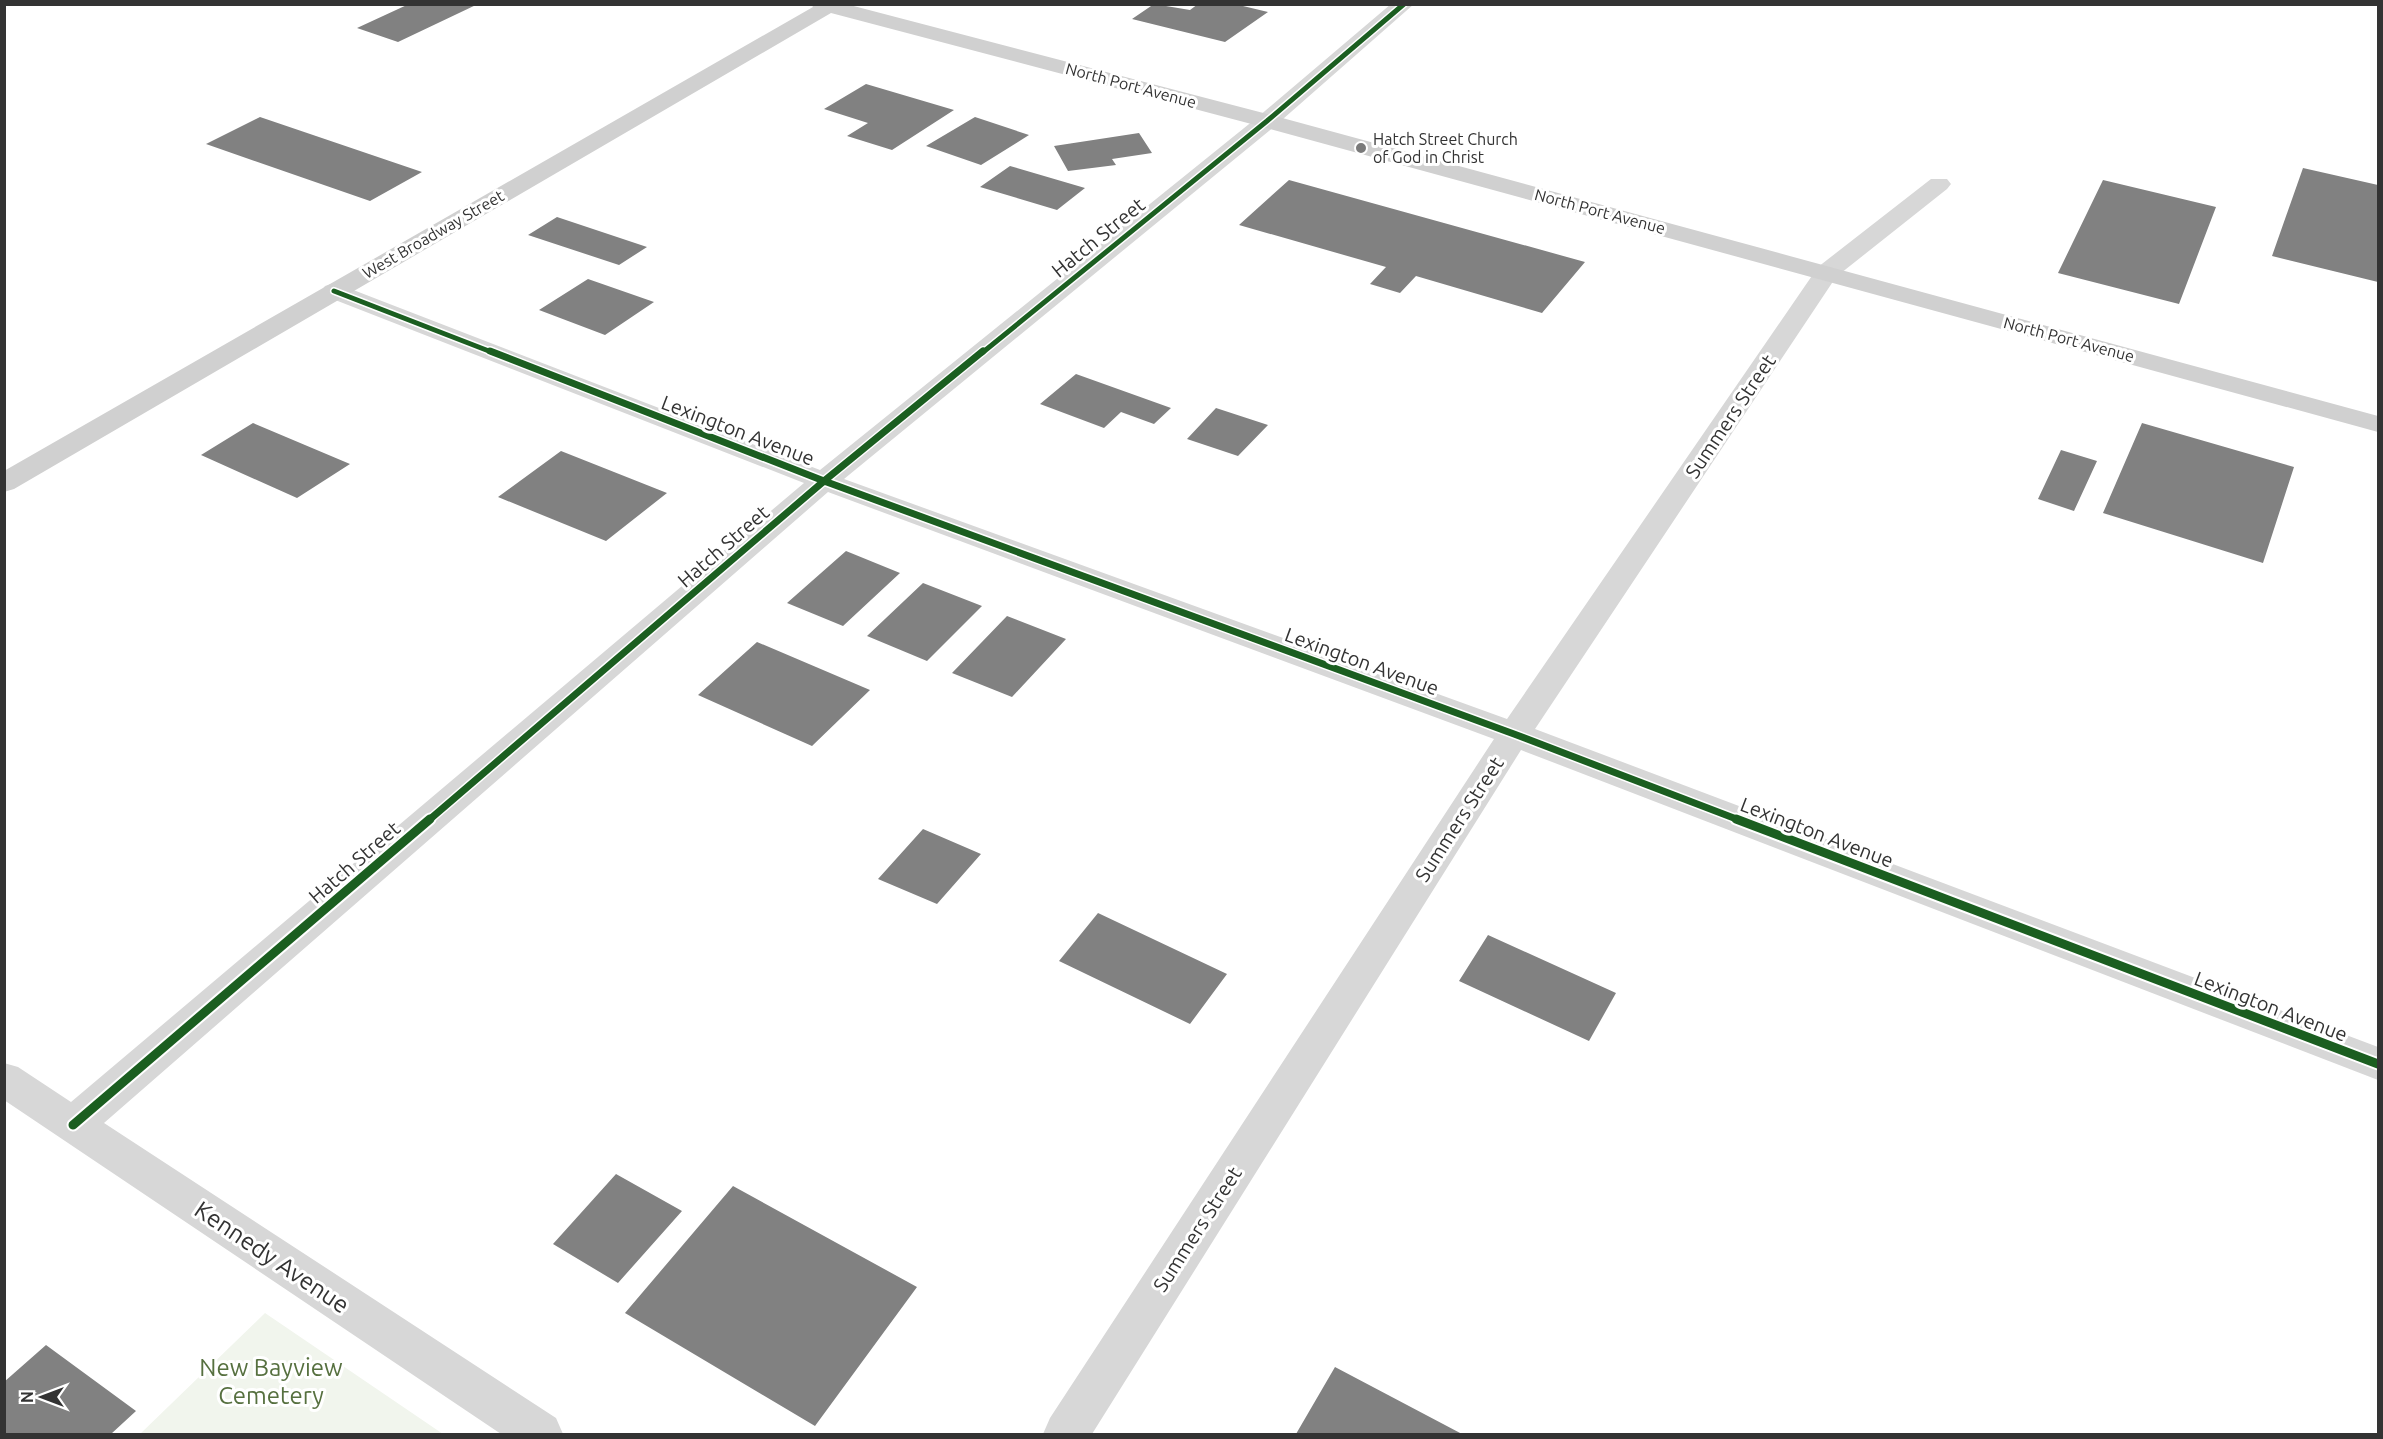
<svg xmlns="http://www.w3.org/2000/svg" width="2383" height="1439" viewBox="0 0 2383 1439" font-family="Ubuntu,sans-serif">
	<style>
		.green { fill: #f1f5ed }
		.building { fill: #818181 }
		.lines { fill: none; stroke-linecap: round; stroke-linejoin: round }
		.street { fill: #d7d7d7; fill-rule: evenodd }
		.secondary { fill: #d0d0d0; fill-rule: evenodd }
		.cycleway-far2-casing { stroke: #fff; stroke-width: 8 }
		.cycleway-far1-casing { stroke: #fff; stroke-width: 10 }
		.cycleway-casing { stroke: #fff; stroke-width: 13 }
		.cycleway-far2 { stroke: #1b5e20; stroke-width: 5 }
		.cycleway-far1 { stroke: #1b5e20; stroke-width: 7 }
		.cycleway { stroke: #1b5e20; stroke-width: 9 }
		.poi-dot { fill: #7a7a7a; stroke: #fff; stroke-width: 2 }
		.labels { text-anchor: middle; dominant-baseline: central; stroke-width: 6; stroke-linejoin: round; paint-order: stroke }
		.far-street-label { font-size: 16px; fill: #333; stroke: #fff }
		.far-poi-label { font-size: 16px; fill: #333; stroke: #fff; text-anchor: start }
		.street-label { font-size: 20px; fill: #333; stroke: #fff }
		.near-street-label { font-size: 24px; fill: #333; stroke: #fff }
		.near-park-label { font-size: 24px; fill: #56703f; stroke: #fff }
	</style>
	<rect width="100%" height="100%" fill="#fff"/>
	<path class="green" d="M 265,1313 L 443,1434 L 140,1434 Z"/>
	<path class="building" d="M 409,4 L 478,4 L 398,42 L 357,28 Z
		M 1154,4 L 1190,10 L 1198,4 L 1245,4 L 1243,6 L 1268,12 L 1225,42 L 1132,19 Z
		M 866,84 L 954,110 L 892,150 L 847,136 L 868,123 L 824,109 Z
		M 260,117 L 422,172 L 370,201 L 206,144 Z
		M 975,117 L 1029,135 L 981,165 L 926,146 Z
		M 1139,133 L 1152,153 L 1112,159 L 1116,165 L 1068,171 L 1054,146 Z
		M 1010,166 L 1085,188 L 1057,210 L 980,187 Z
		M 2303,168 L 2378,185 L 2378,282 L 2272,256 Z
		M 1289,180 L 1585,262 L 1542,313 L 1416,276 L 1400,293 L 1370,284 L 1386,267 L 1239,225 Z
		M 2103,180 L 2216,207 L 2179,304 L 2058,273 Z
		M 557,217 L 647,247 L 619,265 L 528,235 Z
		M 588,279 L 654,302 L 605,335 L 539,310 Z
		M 1076,374 L 1171,408 L 1154,424 L 1121,412 L 1104,428 L 1040,404 Z
		M 1216,408 L 1268,425 L 1238,456 L 1187,439 Z
		M 253,423 L 350,464 L 297,498 L 201,455 Z
		M 2142,423 L 2294,467 L 2263,563 L 2103,513 Z
		M 2061,450 L 2097,461 L 2074,511 L 2038,499 Z
		M 561,451 L 667,493 L 606,541 L 498,497 Z
		M 846,551 L 900,573 L 843,626 L 787,603 Z
		M 923,583 L 982,606 L 927,661 L 867,636 Z
		M 1007,616 L 1066,639 L 1012,697 L 952,673 Z
		M 757,642 L 870,690 L 812,746 L 698,695 Z
		M 923,829 L 981,854 L 937,904 L 878,879 Z
		M 1098,913 L 1227,974 L 1190,1024 L 1059,961 Z
		M 1488,935 L 1616,993 L 1589,1041 L 1459,981 Z
		M 616,1174 L 682,1211 L 618,1283 L 553,1244 Z
		M 733,1186 L 917,1287 L 815,1426 L 625,1313 Z
		M 46,1345 L 136,1411 L 111,1434 L 4,1434 L 4,1382 Z
		M 1335,1367 L 1462,1434 L 1296,1434 Z"/>
	<g class="lines">
		<path class="street" d="M 1391,4 L 1414,4 L 1275,126 L 844,479 L 1507,719 L 1818,267 L 1931,179 L 1947,179 L 1951,184 L 1947,189 L 1836,277 L 1535,729 L 2378,1047 L 2378,1080 L 1521,750 L 1092,1434 L 1043,1434 L 1050,1418 L 1494,739 L 828,492 L 104,1123 L 556,1418 L 563,1434 L 501,1434 L 4,1100 L 4,1063 L 18,1067 L 71,1102 L 804,483 L 325,296 L 321,291 L 325,286 L 334,283 L 343,286 L 820,470 L 1259,116 Z"/>
		<path class="secondary" d="M 811,4 L 846,4 L 1275,116 L 2378,416 L 2378,432 L 1259,126 L 831,13 L 14,489 L 4,492 L 4,471 L 813,7 Z"/>
		<defs>
			<path id="cycleway-far2" d="M 334,291 L 494,353
				M 982,353 L 1267,121 L 1404,4"/>
			<path id="cycleway-far1" d="M 490,351 L 824,481 L 1514,734 L 1739,820
				M 429,820 L 824,481 L 983,351"/>
			<path id="cycleway" d="M 1736,819 L 2378,1064
				M 73,1125 L 430,819"/>
		</defs>
		<use href="#cycleway-far2" class="cycleway-far2-casing"/>
		<use href="#cycleway-far1" class="cycleway-far1-casing"/>
		<use href="#cycleway" class="cycleway-casing"/>
		<use href="#cycleway-far2" class="cycleway-far2"/>
		<use href="#cycleway-far1" class="cycleway-far1"/>
		<use href="#cycleway" class="cycleway"/>
	</g>
	<circle class="poi-dot" cx="1361" cy="148" r="6"/>
	<g class="labels">
		<g class="far-street-label">
			<text transform="translate(1131 85) rotate(15)">North Port Avenue</text>
			<text transform="translate(1600 211) rotate(15)">North Port Avenue</text>
			<text transform="translate(433 234) rotate(-30)">West Broadway Street</text>
			<text transform="translate(2069 339) rotate(15)">North Port Avenue</text>
		</g>
		<g class="far-poi-label">
			<text x="1373" y="139">Hatch Street Church<tspan x="1373" dy="18">of God in Christ</tspan></text>
		</g>
		<g class="street-label">
			<text transform="translate(1098 237) rotate(-39)">Hatch Street</text>
			<text transform="translate(1730 416) rotate(-56)">Summers Street</text>
			<text transform="translate(738 430) rotate(21)">Lexington Avenue</text>
			<text transform="translate(723 546) rotate(-41)">Hatch Street</text>
			<text transform="translate(1362 661) rotate(20)">Lexington Avenue</text>
			<text transform="translate(1459 819) rotate(-57)">Summers Street</text>
			<text transform="translate(1817 832) rotate(21)">Lexington Avenue</text>
			<text transform="translate(354 862) rotate(-41)">Hatch Street</text>
			<text transform="translate(2271 1006) rotate(21)">Lexington Avenue</text>
			<text transform="translate(1197 1229) rotate(-57)">Summers Street</text>
		</g>
		<g class="near-street-label">
			<text transform="translate(272 1257) rotate(34)">Kennedy Avenue</text>
		</g>
		<g class="near-park-label">
			<text x="271" y="1367">New Bayview<tspan x="271" dy="28">Cemetery</tspan></text>
		</g>
	</g>
	<rect width="2383" height="1439" fill="none" stroke="#333333" stroke-width="12"/>
	<g transform="translate(42 1397) rotate(270)" stroke="#ffffff" stroke-width="4.5" paint-order="stroke">
	<path d="M0-4.5L10 22L0 15L-10 22Z" fill="#333333"/>
	<text y="-9" font-size="16" font-weight="bold" text-anchor="middle" fill="#333333">N</text>
	</g>
</svg>
